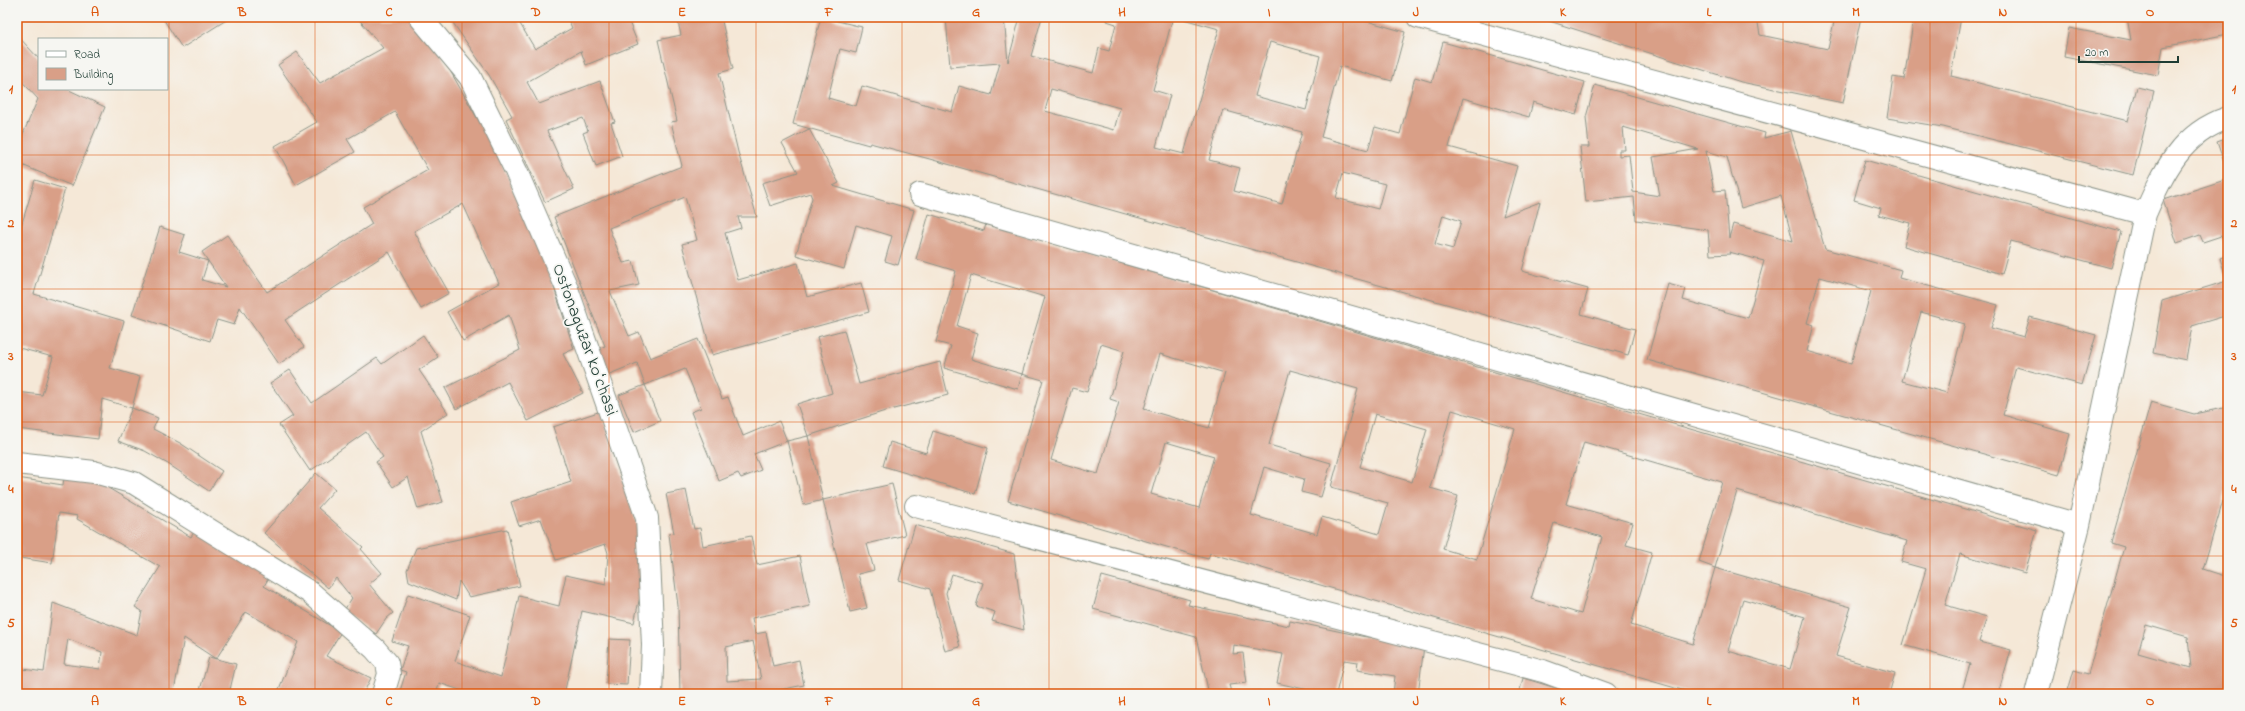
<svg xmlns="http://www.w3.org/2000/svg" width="2245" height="711" viewBox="0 0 2245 711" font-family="'Indie Flower',sans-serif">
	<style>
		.building { fill: #d99f87; fill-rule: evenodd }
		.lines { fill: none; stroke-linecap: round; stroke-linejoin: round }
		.minor-casing { stroke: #8a9286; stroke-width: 24 }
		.minor { stroke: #fff; stroke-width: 22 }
		.grid { fill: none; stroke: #de580e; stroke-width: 1; stroke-opacity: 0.55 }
		.labels { text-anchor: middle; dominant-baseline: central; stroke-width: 3.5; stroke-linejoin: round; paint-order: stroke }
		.street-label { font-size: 18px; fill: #1f3d34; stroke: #f6f6f2 }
		.neatline { fill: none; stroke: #de580e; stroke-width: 1.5 }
		.grid-label { font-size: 13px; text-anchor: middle; font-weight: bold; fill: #de580e }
	</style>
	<rect width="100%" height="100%" fill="#f6f6f2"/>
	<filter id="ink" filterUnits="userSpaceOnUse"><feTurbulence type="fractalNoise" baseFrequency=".025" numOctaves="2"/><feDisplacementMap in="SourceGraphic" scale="8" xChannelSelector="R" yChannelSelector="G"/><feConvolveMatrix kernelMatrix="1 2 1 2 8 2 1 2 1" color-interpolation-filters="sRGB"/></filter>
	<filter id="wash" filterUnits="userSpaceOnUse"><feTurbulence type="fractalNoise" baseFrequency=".012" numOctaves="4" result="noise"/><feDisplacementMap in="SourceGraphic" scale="16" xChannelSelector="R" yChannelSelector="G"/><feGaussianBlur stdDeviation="0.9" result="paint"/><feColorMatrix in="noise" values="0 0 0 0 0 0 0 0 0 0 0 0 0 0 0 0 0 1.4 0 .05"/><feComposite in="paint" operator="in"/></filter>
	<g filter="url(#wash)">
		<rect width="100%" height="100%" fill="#f5e8d7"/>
		<g id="blocks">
			<path class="building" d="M 162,17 L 231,17 L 182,48 Z
				M 357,17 L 411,17 L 440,53 L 497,153 L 546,263 L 574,349 L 563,354 L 583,393 L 528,421 L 508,382 L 456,409 L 445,388 L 520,350 L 509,315 L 463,341 L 447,312 L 499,283 L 463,204 L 414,231 L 449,293 L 421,309 L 389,252 L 285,320 L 304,347 L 279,364 L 240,307 L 234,325 L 217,320 L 210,341 L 132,315 L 160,227 L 185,235 L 179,252 L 208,261 L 202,280 L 226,287 L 208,261 L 202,252 L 227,235 L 267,292 L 372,224 L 363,207 L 428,170 L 395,112 L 347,139 L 355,152 L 296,185 L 275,146 L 317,122 L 278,65 L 297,52 L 320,83 L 383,48 Z
				M 449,17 L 516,17 L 535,49 L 572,28 L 567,17 L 627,17 L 638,44 L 586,65 L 581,51 L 527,82 L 539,104 L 600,81 L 615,122 L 611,123 L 622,156 L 596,166 L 583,133 L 588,131 L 583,118 L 547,131 L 574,189 L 545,202 L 506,119 L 512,116 L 489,75 Z
				M 685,17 L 721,17 L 733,69 L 719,73 L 738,152 L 757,217 L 738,217 L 741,228 L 725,233 L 738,280 L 798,263 L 807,297 L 861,283 L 869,312 L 712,355 L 682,244 L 697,240 L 685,197 L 609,228 L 623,263 L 633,261 L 639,285 L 610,291 L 629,336 L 639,332 L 650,358 L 698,339 L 722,399 L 728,397 L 743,436 L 779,421 L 787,441 L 754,454 L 761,470 L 741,478 L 738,473 L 719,481 L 691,412 L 701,408 L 685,369 L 645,385 L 637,363 L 607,375 L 597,349 L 605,346 L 554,217 L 682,166 L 671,122 L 677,121 L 658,40 L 681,35 L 678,22 L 686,21 Z
				M 821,17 L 862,27 L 856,53 L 840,49 L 828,98 L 856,106 L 862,86 L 952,112 L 959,86 L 991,95 L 1000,63 L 950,67 L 946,17 L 1004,17 L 1008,62 L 1020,17 L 1042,17 L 1031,56 L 1093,73 L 1099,48 L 1109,51 L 1116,24 L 1107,21 L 1108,17 L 1173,17 L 1153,90 L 1170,95 L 1156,147 L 1184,154 L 1219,29 L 1176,17 L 1353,17 L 1405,32 L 1392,81 L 1340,66 L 1321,137 L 1368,150 L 1375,127 L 1400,134 L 1415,77 L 1432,82 L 1443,42 L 1585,82 L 1576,115 L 1533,102 L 1529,117 L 1463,98 L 1449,147 L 1517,166 L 1503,216 L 1540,202 L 1522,271 L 1588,289 L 1581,314 L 1635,329 L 1628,355 L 926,158 L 870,143 L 869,145 L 793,124 ZM 1270,42 L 1320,56 L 1306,110 L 1255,96 ZM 1051,89 L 1120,108 L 1114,130 L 1045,111 ZM 1223,110 L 1302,132 L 1282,204 L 1234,191 L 1240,168 L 1209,160 ZM 1343,173 L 1385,184 L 1378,209 L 1336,198 ZM 1443,215 L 1461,221 L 1453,249 L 1435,244 Z
				M 1547,17 L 1757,17 L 1760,35 L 1828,49 L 1835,17 L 1861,17 L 1843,103 L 1741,82 L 1546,20 Z
				M 1914,17 L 1961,17 L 1951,76 L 2128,121 L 2137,87 L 2154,91 L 2133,175 L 1943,127 L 1887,118 L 1893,77 L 1904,79 Z
				M 2127,17 L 2228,17 L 2228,34 L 2163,47 L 2158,75 L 2064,57 L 2069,28 L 2131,40 Z
				M 17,35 L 39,59 L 39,89 L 67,89 L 105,107 L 72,186 L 22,165 L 17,177 L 17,148 L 38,99 L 17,76 Z
				M 1595,85 L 1765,133 L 1764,138 L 1791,131 L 1825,249 L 1901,270 L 1899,278 L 1998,305 L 1991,328 L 2024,337 L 2030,317 L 2096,335 L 2082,385 L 2016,367 L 2003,415 L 2070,434 L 2059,475 L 1647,360 L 1668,284 L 1686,289 L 1683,300 L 1748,318 L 1764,261 L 1729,252 L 1730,254 L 1710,255 L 1708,230 L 1636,220 L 1634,197 L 1586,202 L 1580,147 L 1589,147 L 1586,117 ZM 1623,127 L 1698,149 L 1653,157 L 1660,196 L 1633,192 L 1629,155 L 1619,156 L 1619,150 L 1625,150 ZM 1706,151 L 1727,157 L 1741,208 L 1781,196 L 1793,241 L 1733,224 L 1729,238 L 1725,190 L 1714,191 ZM 1820,277 L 1871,291 L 1851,364 L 1807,351 L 1814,325 L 1807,323 ZM 1921,312 L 1965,324 L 1947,393 L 1902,381 Z
				M 809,129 L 839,183 L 833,186 L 914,210 L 898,265 L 885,261 L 892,236 L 856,225 L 844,269 L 796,255 L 812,198 L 810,193 L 770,206 L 762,183 L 798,172 L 782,143 Z
				M 2228,138 L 2228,174 L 2217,142 Z
				M 1865,160 L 2121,232 L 2111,268 L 2011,241 L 2002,274 L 1904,246 L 1910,223 L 1879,215 L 1881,208 L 1854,200 Z
				M 2228,179 L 2228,315 L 2192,326 L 2186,360 L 2153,353 L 2162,301 L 2227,281 L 2220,258 L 2228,255 L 2221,236 L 2203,242 L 2200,235 L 2177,243 L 2163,200 Z
				M 35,180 L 65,189 L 34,294 L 124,321 L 110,368 L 140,377 L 132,408 L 102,399 L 98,439 L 17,429 L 17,392 L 42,395 L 53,357 L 19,348 L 17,351 L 17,240 Z
				M 929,214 L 984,231 L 986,224 L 2037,530 L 2025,573 L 1960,554 L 1945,605 L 1987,617 L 1979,642 L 2011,650 L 1998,694 L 1961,694 L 1970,664 L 1903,645 L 1926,569 L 1901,562 L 1907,541 L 1737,491 L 1715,568 L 1699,562 L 1722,482 L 1584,442 L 1566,504 L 1633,523 L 1626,545 L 1652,552 L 1631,625 L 1693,644 L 1715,568 L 1851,607 L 1836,656 L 1895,673 L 1889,694 L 1696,694 L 1210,553 L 1208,559 L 1008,501 L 1043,380 L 1022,374 L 1018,389 L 944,368 L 951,346 L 936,342 L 956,271 L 916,259 ZM 971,275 L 1045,297 L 1022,374 L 971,359 L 978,333 L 957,326 ZM 1101,344 L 1124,351 L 1110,399 L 1119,402 L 1098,474 L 1051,460 L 1072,388 L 1087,392 ZM 1160,354 L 1225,373 L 1209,428 L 1144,409 ZM 1290,370 L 1358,389 L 1331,487 L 1388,503 L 1379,534 L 1322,517 L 1317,534 L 1251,515 L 1264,467 L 1304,479 L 1301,492 L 1321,497 L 1331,463 L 1269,445 ZM 1452,410 L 1515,429 L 1477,559 L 1443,549 L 1458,496 L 1430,488 ZM 1375,414 L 1427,429 L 1412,482 L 1360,467 ZM 1166,442 L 1214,456 L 1199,508 L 1151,494 ZM 1554,523 L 1602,537 L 1581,614 L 1531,599 ZM 1743,599 L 1805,617 L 1790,669 L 1728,651 Z
				M 844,330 L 859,384 L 940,362 L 948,395 L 882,412 L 808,436 L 823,500 L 803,505 L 787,441 L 808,436 L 797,404 L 832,393 L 817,337 Z
				M 423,335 L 438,357 L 419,370 L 448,413 L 421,431 L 443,502 L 418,509 L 408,477 L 393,487 L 376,462 L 383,457 L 366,432 L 310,471 L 279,425 L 293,416 L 270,383 L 290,370 L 312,403 L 377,358 L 382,364 Z
				M 645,385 L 660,421 L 634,432 L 619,395 Z
				M 2151,402 L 2194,414 L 2228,407 L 2228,484 L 2203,569 L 2228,577 L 2228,694 L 2067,694 L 2074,670 L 2088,674 L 2124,547 L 2111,543 ZM 2146,625 L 2188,637 L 2191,668 L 2138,653 Z
				M 132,408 L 158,418 L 153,429 L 180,443 L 222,471 L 209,491 L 168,464 L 145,451 L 118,441 Z
				M 601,411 L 643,543 L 641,592 L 634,623 L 582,611 L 565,690 L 580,694 L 472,694 L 439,683 L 436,694 L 399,694 L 406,672 L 400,670 L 408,646 L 392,641 L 408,594 L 470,615 L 455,661 L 501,677 L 519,596 L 559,606 L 566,575 L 606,584 L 608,553 L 605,544 L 556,560 L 541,519 L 519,526 L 511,502 L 571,482 L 553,427 Z
				M 933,431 L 988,448 L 975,494 L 883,466 L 890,442 L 926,453 Z
				M 316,473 L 335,489 L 318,508 L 363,547 L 361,549 L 382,573 L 369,584 L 393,613 L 386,619 L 376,634 L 343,612 L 352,598 L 336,578 L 328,588 L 264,533 Z
				M 64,477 L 98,482 L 191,537 L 198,526 L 271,574 L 264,586 L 341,632 L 326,656 L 371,678 L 363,694 L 277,694 L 298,642 L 246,612 L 216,659 L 184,638 L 174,691 L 183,694 L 17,694 L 17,668 L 44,672 L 53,603 L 137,635 L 142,611 L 135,607 L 160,567 L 77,519 L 78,516 L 59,513 L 52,563 L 20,558 L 17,575 L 17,478 L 63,485 ZM 68,639 L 102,652 L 100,669 L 64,664 Z
				M 892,484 L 905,535 L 867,544 L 874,570 L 858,574 L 867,608 L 850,612 L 823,500 Z
				M 686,490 L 694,529 L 700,528 L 703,546 L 751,536 L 757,565 L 800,556 L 810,606 L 752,618 L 755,634 L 766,632 L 773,666 L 799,660 L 804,685 L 764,693 L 680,694 L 678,606 L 669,534 L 674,533 L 666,494 ZM 753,641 L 761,679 L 727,681 L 726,647 Z
				M 915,525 L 1014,554 L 1024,630 L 992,621 L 995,612 L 976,606 L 983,583 L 952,574 L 946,593 L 960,647 L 945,651 L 930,589 L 899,580 Z
				M 507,529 L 520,586 L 469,597 L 459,581 L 456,600 L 409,581 L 407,570 L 416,548 Z
				M 1102,576 L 1190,600 L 1188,605 L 1289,626 L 1290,621 L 1361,636 L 1424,646 L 1418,694 L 1393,694 L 1395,676 L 1357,670 L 1358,662 L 1344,660 L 1336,694 L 1327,694 L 1277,683 L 1283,654 L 1234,645 L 1233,654 L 1243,653 L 1247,683 L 1229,685 L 1231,692 L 1260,691 L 1260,694 L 1209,694 L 1196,637 L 1093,609 Z
				M 609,639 L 630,640 L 627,685 L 606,684 Z
				M 209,657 L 236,664 L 229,694 L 199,694 Z
				M 1523,678 L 1576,694 L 1519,694 Z"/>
		</g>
	</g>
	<g filter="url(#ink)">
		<use href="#blocks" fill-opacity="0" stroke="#8a9286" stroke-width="1"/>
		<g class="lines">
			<defs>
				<path id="minor" d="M 420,17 L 470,77 L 516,171 L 566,286 L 647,518 L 653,645 L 651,694
					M 1418,17 L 2145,214
					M 920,194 L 2079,525
					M 17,463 L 94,472 L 134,483 L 311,593 L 375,649 L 387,663 L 389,674 L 383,694
					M 916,506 L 1543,671 L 1606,694
					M 2036,694 L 2079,525 L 2145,214 C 2163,173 2181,133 2228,118"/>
			</defs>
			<use href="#minor" class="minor-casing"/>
			<use href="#minor" class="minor"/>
		</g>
	</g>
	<path class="grid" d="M 169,17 L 169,694M 315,17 L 315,694M 462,17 L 462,694M 609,17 L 609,694M 756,17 L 756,694M 902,17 L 902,694M 1049,17 L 1049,694M 1196,17 L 1196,694M 1343,17 L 1343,694M 1489,17 L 1489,694M 1636,17 L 1636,694M 1783,17 L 1783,694M 1930,17 L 1930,694M 2076,17 L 2076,694M 17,155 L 2228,155M 17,289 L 2228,289M 17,422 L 2228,422M 17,556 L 2228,556"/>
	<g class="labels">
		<g class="street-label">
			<text transform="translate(584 340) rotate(70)">Ostonaguzar koʻchasi</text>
		</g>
	</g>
	<rect width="2245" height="711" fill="none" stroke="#f6f6f2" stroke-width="44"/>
	<rect x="38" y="38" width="130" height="52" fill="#f6f6f2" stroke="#a0aca6"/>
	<rect x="46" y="51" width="20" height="6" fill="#ffffff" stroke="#a0aca6"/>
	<text x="74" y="58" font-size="12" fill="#1f3d34">Road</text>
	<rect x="46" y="68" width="20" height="12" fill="#d99f87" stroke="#a0aca6"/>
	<text x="74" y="78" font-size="12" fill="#1f3d34">Building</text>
	<path d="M2079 56v6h99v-6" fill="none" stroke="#1f3d34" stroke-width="2"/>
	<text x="2085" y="56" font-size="12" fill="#1f3d34" stroke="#f6f6f2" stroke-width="3" paint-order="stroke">20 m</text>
	<rect x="22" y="22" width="2201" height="667" class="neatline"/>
	<g class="grid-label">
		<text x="95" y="16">A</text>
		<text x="242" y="16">B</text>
		<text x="389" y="16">C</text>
		<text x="536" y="16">D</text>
		<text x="682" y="16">E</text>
		<text x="829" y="16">F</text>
		<text x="976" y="16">G</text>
		<text x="1122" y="16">H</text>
		<text x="1269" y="16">I</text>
		<text x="1416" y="16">J</text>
		<text x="1563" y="16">K</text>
		<text x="1709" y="16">L</text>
		<text x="1856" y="16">M</text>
		<text x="2003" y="16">N</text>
		<text x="2150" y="16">O</text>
		<text x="11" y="93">1</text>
		<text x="2234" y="93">1</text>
		<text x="11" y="227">2</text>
		<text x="2234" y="227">2</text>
		<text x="11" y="360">3</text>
		<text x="2234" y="360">3</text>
		<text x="11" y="493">4</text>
		<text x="2234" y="493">4</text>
		<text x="11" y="627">5</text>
		<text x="2234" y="627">5</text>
		<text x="95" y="705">A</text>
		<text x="242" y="705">B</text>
		<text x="389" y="705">C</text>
		<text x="536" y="705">D</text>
		<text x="682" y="705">E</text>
		<text x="829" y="705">F</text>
		<text x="976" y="705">G</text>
		<text x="1122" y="705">H</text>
		<text x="1269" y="705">I</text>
		<text x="1416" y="705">J</text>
		<text x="1563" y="705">K</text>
		<text x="1709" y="705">L</text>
		<text x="1856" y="705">M</text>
		<text x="2003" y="705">N</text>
		<text x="2150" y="705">O</text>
	</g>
</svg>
